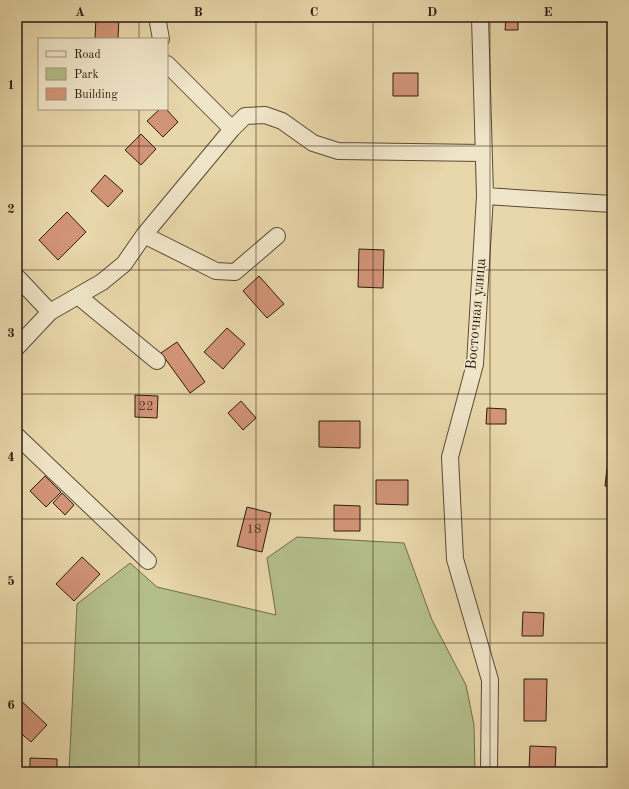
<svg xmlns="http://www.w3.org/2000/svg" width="629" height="789" viewBox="0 0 629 789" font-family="'Old Standard TT',serif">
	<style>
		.green { fill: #b4be8a; stroke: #706c4d }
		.building { fill: #d29477; stroke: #2d1b10 }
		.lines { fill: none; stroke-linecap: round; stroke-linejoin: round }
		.minor-casing { stroke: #5c4a36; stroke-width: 18 }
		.minor { stroke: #f0e5c8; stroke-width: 16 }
		.grid { fill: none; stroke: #2d1b10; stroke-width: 1; stroke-opacity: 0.55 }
		.labels { text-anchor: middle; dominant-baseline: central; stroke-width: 3; stroke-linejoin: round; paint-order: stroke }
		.number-label { font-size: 13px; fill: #56392a }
		.street-label { font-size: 15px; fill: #2d1b10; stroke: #f0e5c8 }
		.neatline { fill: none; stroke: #2d1b10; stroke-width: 1.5 }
		.grid-label { font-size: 13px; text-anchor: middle; font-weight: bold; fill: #2d1b10 }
	</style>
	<rect width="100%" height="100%" fill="#e8d7aa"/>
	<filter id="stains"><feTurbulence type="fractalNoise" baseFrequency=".005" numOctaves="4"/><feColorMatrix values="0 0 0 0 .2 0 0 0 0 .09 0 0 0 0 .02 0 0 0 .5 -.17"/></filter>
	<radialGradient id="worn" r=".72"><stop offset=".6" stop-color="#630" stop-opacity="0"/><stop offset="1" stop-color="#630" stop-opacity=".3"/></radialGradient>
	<path class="green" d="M 297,537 L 404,543 L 432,620 L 466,685 L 474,725 L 475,772 L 69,772 L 77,604 L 130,563 L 157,587 L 276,615 L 267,558 Z"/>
	<path class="building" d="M 96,17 L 119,17 L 118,39 L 95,39 Z
		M 506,18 L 518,18 L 518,30 L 505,30 Z
		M 393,73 L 418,73 L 418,96 L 393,96 Z
		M 160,109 L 166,109 L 178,122 L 163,137 L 147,121 Z
		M 141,134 L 156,149 L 141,165 L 125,150 Z
		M 105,175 L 123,191 L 108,207 L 91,191 Z
		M 67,212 L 86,232 L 58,260 L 39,240 Z
		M 359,249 L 384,250 L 383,288 L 358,287 Z
		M 259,276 L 284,304 L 267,318 L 243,291 Z
		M 227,328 L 245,344 L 223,369 L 204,352 Z
		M 177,342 L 205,382 L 190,393 L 161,353 Z
		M 135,395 L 158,396 L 157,418 L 135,417 Z
		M 241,401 L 256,418 L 243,430 L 228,413 Z
		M 487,408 L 506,409 L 506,424 L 486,424 Z
		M 319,421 L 360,421 L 360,448 L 319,447 Z
		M 607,468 L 612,468 L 612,487 L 605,486 Z
		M 45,476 L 61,492 L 46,507 L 30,491 Z
		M 376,480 L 408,480 L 408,505 L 376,504 Z
		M 62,493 L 74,505 L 65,515 L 53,503 Z
		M 334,505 L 360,506 L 360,531 L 334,531 Z
		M 247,507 L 271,513 L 262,552 L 237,546 Z
		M 82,557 L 100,574 L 74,601 L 56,584 Z
		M 523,612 L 544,613 L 543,636 L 522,636 Z
		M 524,679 L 547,679 L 546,721 L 524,721 Z
		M 17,697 L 47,725 L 31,742 L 17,730 Z
		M 530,746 L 556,747 L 555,772 L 529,772 Z
		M 30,758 L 57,759 L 57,772 L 30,772 Z"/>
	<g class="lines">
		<defs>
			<path id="minor" d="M 157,17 L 161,39
				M 480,17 L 485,196 L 475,364 L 450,457 L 455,559 L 490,680 L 489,772
				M 167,64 L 232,129
				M 485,196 L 612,204
				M 144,235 L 216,271 L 235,272 L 277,236
				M 17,277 L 50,312
				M 78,296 L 157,361
				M 17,347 L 50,312 L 102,282 L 124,264 L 144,235 L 232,129 L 245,116 L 265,115 L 282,121 L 313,143 L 338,151 L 483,153
				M 17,436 L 148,561"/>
		</defs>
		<use href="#minor" class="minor-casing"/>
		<use href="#minor" class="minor"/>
	</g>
	<path class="grid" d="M 139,17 L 139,39M 256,17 L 256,772M 373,17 L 373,772M 490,17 L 490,772M 139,109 L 139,772M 17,146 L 612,146M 17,270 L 612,270M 17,394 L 612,394M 17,519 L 612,519M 17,643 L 612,643"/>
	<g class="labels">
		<g class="number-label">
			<text x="146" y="406">22</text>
			<text x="254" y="529">18</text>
		</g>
		<g class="street-label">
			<text transform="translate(477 314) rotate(-85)">Восточная улица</text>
		</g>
	</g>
	<rect width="629" height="789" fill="none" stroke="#e8d7aa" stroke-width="44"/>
	<rect x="38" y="38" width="130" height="72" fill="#f0e5c8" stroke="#a2947e"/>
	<rect x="46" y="51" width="20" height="6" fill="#f0e5c8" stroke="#a2947e"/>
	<text x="74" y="58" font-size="12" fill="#2d1b10">Road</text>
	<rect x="46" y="68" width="20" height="12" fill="#b4be8a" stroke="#a2947e"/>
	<text x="74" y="78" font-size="12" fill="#2d1b10">Park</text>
	<rect x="46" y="88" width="20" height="12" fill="#d29477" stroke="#a2947e"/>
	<text x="74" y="98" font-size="12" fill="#2d1b10">Building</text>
	<rect x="22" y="22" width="585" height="745" class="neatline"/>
	<g class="grid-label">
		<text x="80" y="16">A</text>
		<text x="198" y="16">B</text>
		<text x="314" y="16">C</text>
		<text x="432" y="16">D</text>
		<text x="548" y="16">E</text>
		<text x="11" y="89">1</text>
		<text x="11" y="213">2</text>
		<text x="11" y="337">3</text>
		<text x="11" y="461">4</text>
		<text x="11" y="585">5</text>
		<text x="11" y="709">6</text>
	</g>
	<rect width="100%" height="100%" filter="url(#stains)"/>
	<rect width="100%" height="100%" fill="url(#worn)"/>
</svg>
